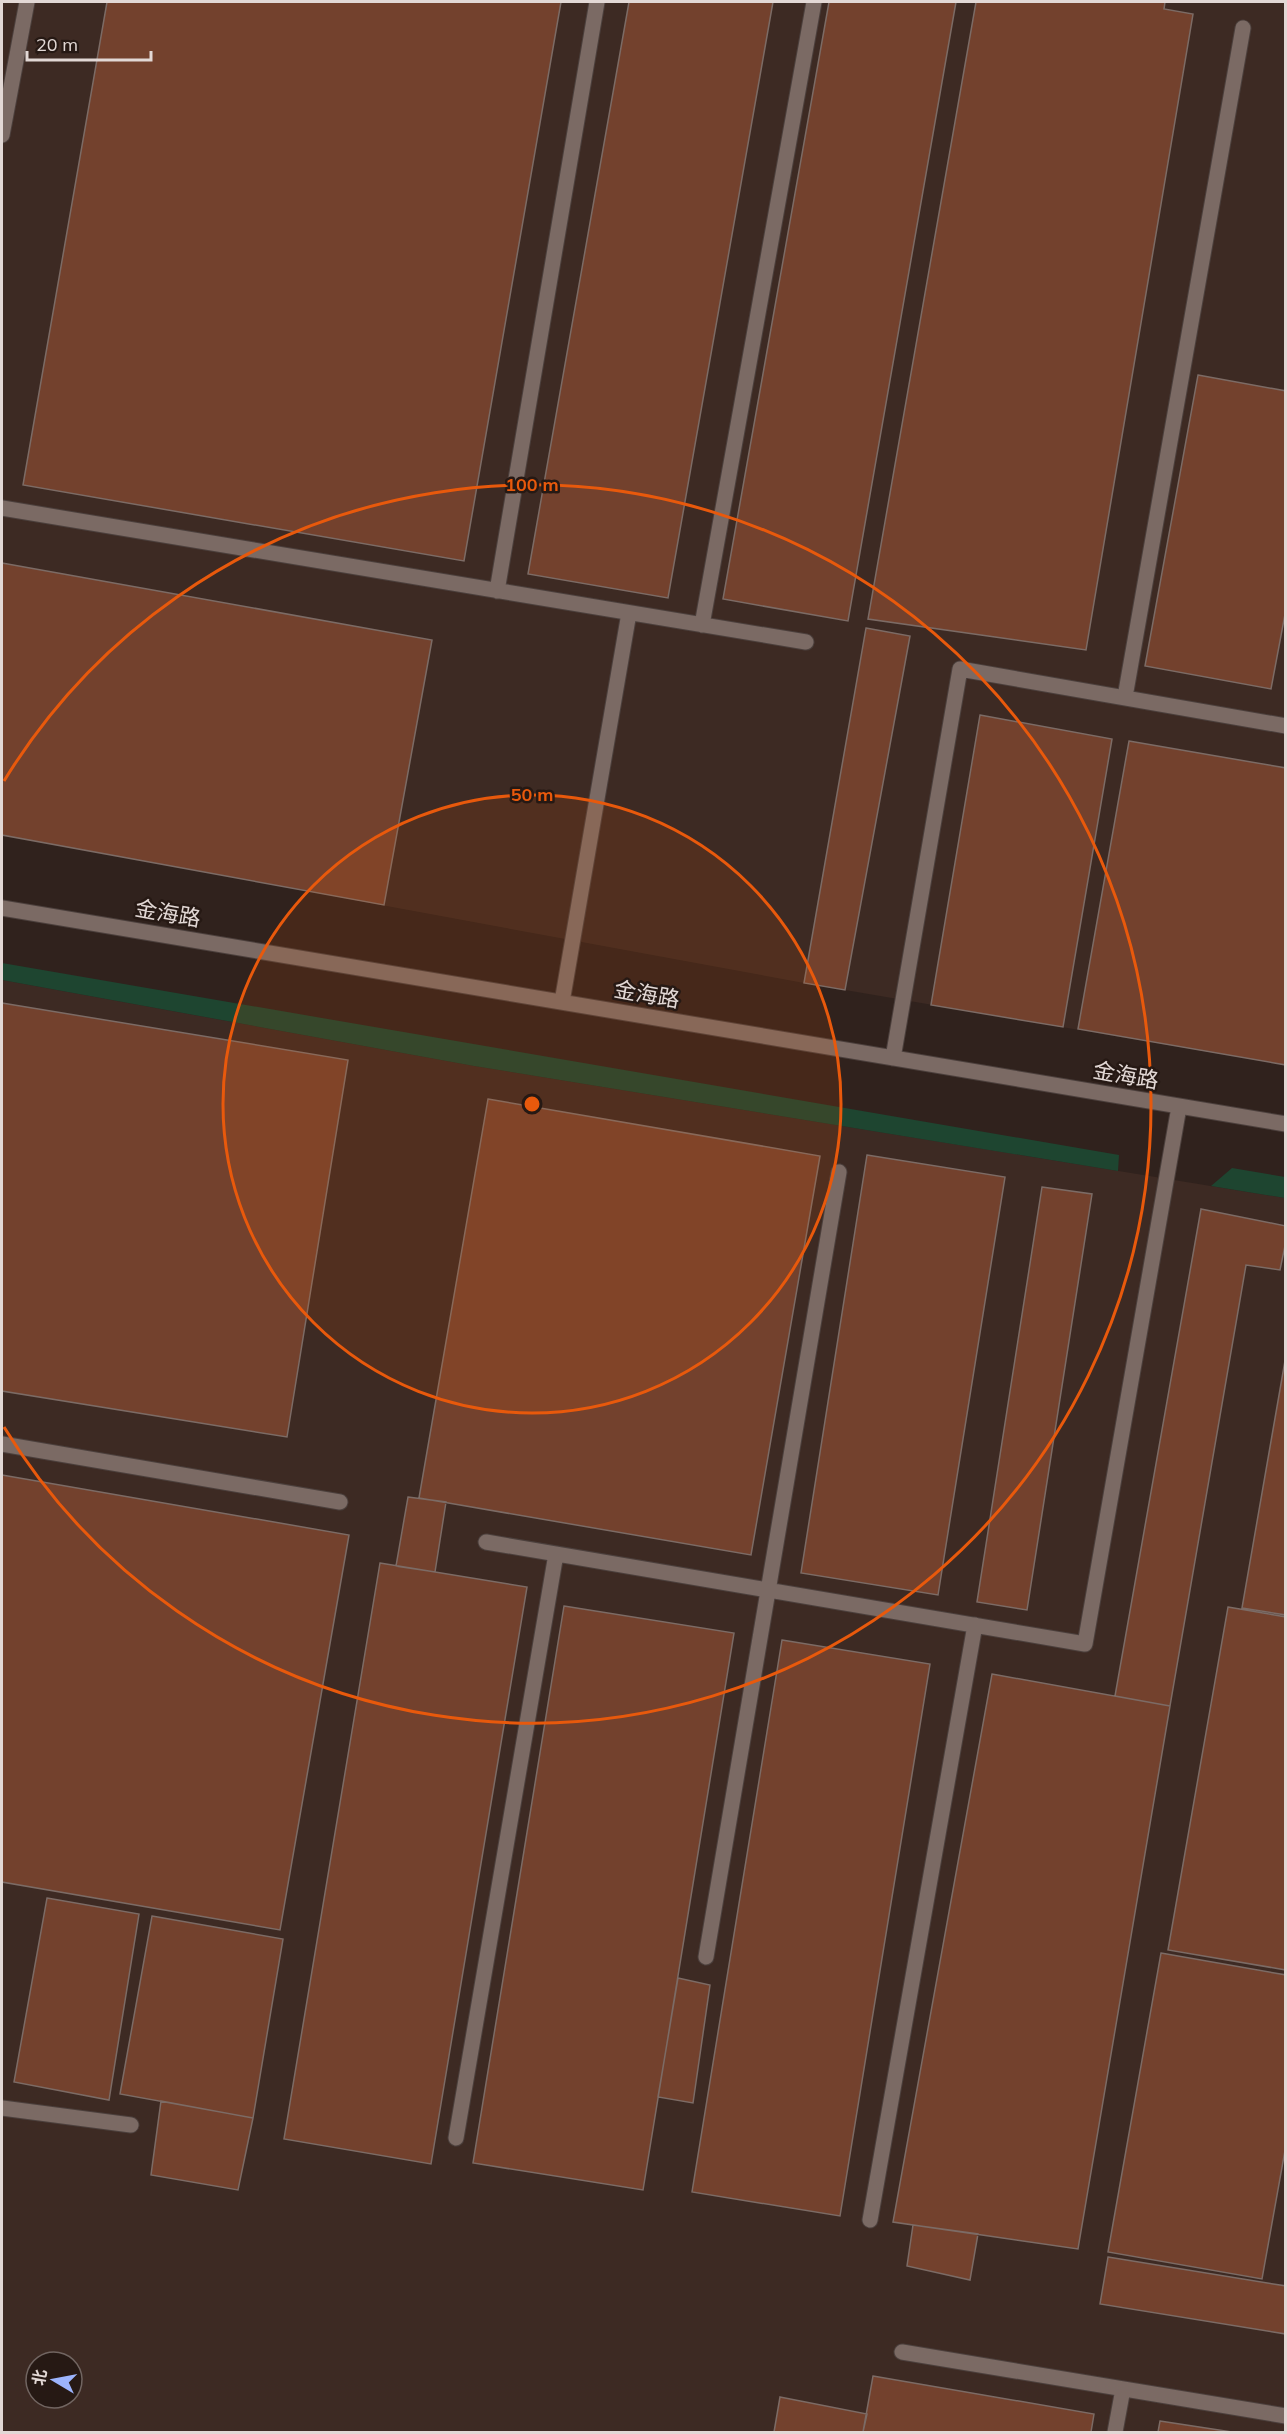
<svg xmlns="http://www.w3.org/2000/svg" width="1287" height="2434" viewBox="0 0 1287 2434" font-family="Mulish,'Noto Sans SC',sans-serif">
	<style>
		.built { fill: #3d2a23; fill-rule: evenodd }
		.green { fill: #1e4530 }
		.building { fill: #73412d; stroke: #7c6b65; stroke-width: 1.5 }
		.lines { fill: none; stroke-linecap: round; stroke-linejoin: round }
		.minor-casing { stroke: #4c403d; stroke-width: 17 }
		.minor { stroke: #7b6a64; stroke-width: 15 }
		.ring { fill: none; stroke: #e8590c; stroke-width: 3 }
		.labels { text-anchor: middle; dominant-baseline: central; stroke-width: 5; stroke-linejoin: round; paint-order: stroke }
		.street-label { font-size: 22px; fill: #e2d8d5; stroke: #261914 }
		.centre { fill: #e8590c; stroke: #261914; stroke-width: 3 }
		.ring-label { font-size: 18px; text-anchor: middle; font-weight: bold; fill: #e8590c; stroke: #261914; stroke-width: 5; stroke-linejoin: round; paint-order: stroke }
	</style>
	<rect width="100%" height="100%" fill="#30221d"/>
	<path class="built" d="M 2,2 L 1285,2 L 1285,1065 L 804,983 L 2,835 Z
		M 2,980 L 474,1066 L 1285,1198 L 1285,2432 L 2,2432 ZM 36,2362 L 72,2362 L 72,2398 L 36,2398 Z"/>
	<path class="green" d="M 2,963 L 1119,1155 L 1118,1171 L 474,1066 L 2,980 Z
		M 1232,1168 L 1285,1177 L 1285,1198 L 1211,1186 Z"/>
	<path class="building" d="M 107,2 L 561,2 L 464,561 L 23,485 Z
		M 629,2 L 773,2 L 668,598 L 528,574 Z
		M 829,2 L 956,2 L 848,621 L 723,599 Z
		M 976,2 L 1165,2 L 1164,9 L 1193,14 L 1086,650 L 868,619 Z
		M 1198,375 L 1286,391 L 1286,609 L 1271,689 L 1145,666 Z
		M 2,563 L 432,640 L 384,905 L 2,835 Z
		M 866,628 L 910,636 L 845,990 L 804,983 Z
		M 980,715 L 1112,739 L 1063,1027 L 931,1005 Z
		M 1129,741 L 1286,768 L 1286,1065 L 1078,1029 Z
		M 2,1003 L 348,1060 L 287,1437 L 2,1391 Z
		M 488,1099 L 820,1156 L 751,1555 L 419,1498 Z
		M 867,1155 L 1005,1177 L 938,1595 L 801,1573 Z
		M 1042,1187 L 1092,1194 L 1027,1610 L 977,1602 Z
		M 1201,1209 L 1286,1226 L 1286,1241 L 1280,1270 L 1246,1265 L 1170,1706 L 1115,1696 Z
		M 1286,1355 L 1286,1615 L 1242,1608 Z
		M 2,1475 L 349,1535 L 280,1930 L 2,1882 Z
		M 408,1497 L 446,1502 L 435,1572 L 396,1566 Z
		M 380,1563 L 527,1587 L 431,2164 L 284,2139 Z
		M 564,1606 L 734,1633 L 643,2190 L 473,2163 Z
		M 1228,1607 L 1286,1617 L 1286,1970 L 1168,1950 Z
		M 782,1640 L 930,1664 L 840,2216 L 692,2192 Z
		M 992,1674 L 1170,1706 L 1078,2249 L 893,2222 Z
		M 47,1898 L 139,1914 L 109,2100 L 14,2082 Z
		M 152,1916 L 283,1939 L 253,2118 L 120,2094 Z
		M 1161,1953 L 1286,1975 L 1286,2145 L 1262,2279 L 1108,2252 Z
		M 678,1978 L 710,1985 L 693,2103 L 658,2097 Z
		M 161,2101 L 253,2118 L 238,2190 L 151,2175 Z
		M 913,2225 L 978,2234 L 970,2280 L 907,2266 Z
		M 1108,2257 L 1286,2286 L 1286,2334 L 1100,2304 Z
		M 873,2376 L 1094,2414 L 1091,2432 L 863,2432 Z
		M 780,2397 L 867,2414 L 863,2432 L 774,2432 Z
		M 1160,2421 L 1232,2432 L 1158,2432 Z"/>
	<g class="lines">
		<defs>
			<path id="minor" d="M 2,135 L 27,2
				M 2,508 L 806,642
				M 497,591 L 597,2
				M 702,625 L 814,2
				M 1125,697 L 1243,28
				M 2,908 L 1286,1124
				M 562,1002 L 629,613
				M 893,1058 L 960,669 L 1286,726
				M 2,1444 L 340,1502
				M 486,1542 L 1085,1644 L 1179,1107
				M 706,1957 L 839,1172
				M 2,2108 L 131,2125
				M 456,2138 L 556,1554
				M 870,2220 L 975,1625
				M 902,2352 L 1286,2416
				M 1115,2432 L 1123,2389"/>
		</defs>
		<use href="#minor" class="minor-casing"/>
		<use href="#minor" class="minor"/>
	</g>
	<circle cx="532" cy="1104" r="309" fill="#e8590c" fill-opacity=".12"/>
	<g class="ring">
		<circle cx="532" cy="1104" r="309"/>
		<path d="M4 781A619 619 0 1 1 4 1427"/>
	</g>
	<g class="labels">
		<g class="street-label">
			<text transform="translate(168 913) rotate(10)">金海路</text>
			<text transform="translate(647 994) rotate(10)">金海路</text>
			<text transform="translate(1126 1075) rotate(10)">金海路</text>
		</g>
	</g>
	<circle cx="532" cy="1104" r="9" class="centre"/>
	<g class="ring-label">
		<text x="532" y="491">100 m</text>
		<text x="532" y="801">50 m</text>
	</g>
	<rect width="1287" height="2434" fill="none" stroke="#e2d8d5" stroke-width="6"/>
	<g transform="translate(54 2380) rotate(280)"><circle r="28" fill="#261914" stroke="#716561" stroke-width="1.5"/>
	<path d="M0-4.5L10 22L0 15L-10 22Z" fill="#9cb4fd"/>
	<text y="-9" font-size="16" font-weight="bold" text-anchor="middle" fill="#e2d8d5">北</text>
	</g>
	<path d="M27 51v9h124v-9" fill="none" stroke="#e2d8d5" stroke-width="3"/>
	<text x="36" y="51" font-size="18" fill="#e2d8d5" stroke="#261914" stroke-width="4.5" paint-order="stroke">20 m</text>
</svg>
